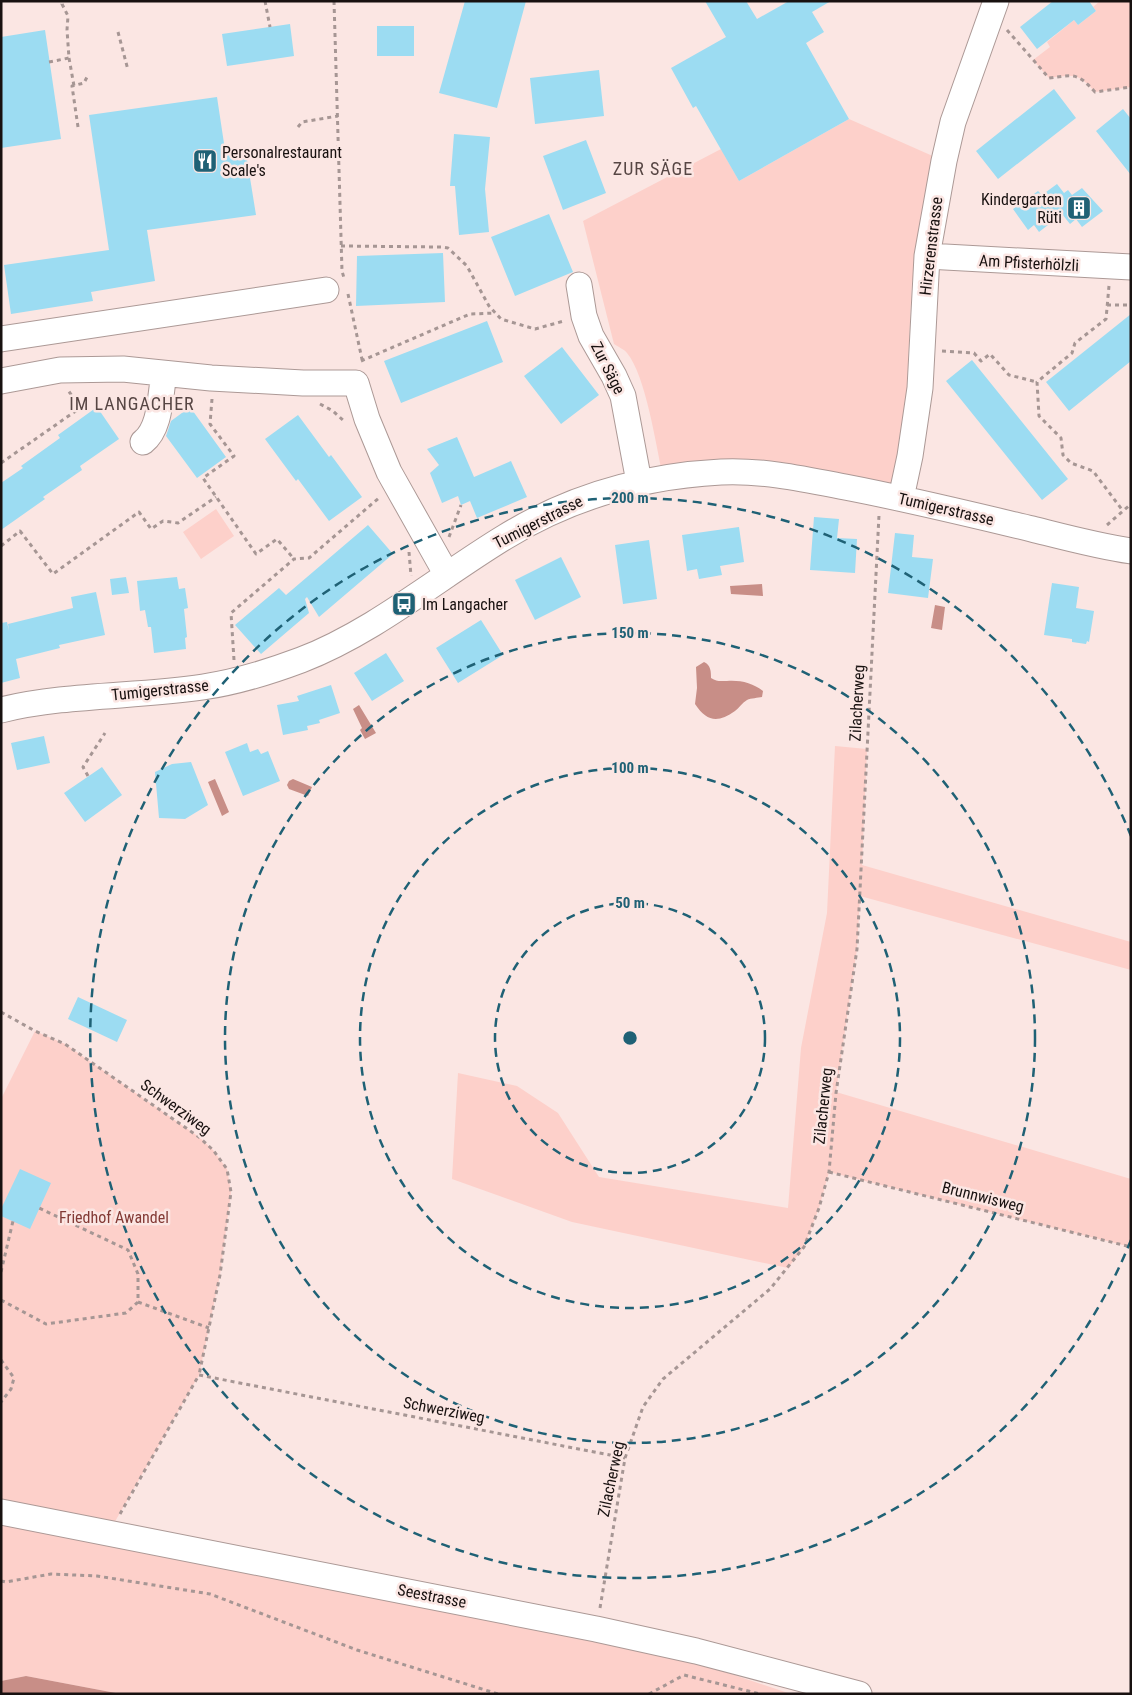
<svg xmlns="http://www.w3.org/2000/svg" width="1132" height="1695" viewBox="0 0 1132 1695" font-family="'Roboto Condensed',sans-serif">
	<style>
		.green { fill: #fdd0ca }
		.water { fill: #c88e87 }
		.building { fill: #9cdcf2 }
		.lines { fill: none; stroke-linecap: round; stroke-linejoin: round }
		.minor-casing { stroke: #ac9996; stroke-width: 27 }
		.path { stroke: #a69694; stroke-width: 3; stroke-dasharray: 4 4; stroke-linecap: butt }
		.minor { stroke: #fff; stroke-width: 25 }
		.ring { fill: none; stroke: #1f6175; stroke-width: 2.5; stroke-dasharray: 9 6 }
		.labels { text-anchor: middle; dominant-baseline: central; stroke-width: 5; stroke-linejoin: round; paint-order: stroke }
		.poi-label { font-size: 16px; fill: #181110; stroke: #fbe6e3; text-anchor: start }
		.street-label { font-size: 16px; fill: #181110; stroke: #fbe6e3 }
		.park-label { font-size: 16px; fill: #833a35; stroke: #fbe6e3 }
		.neighbourhood-label { font-size: 18px; letter-spacing: 1px; fill: #574644; stroke: #fbe6e3 }
		.centre { fill: #1f6175; stroke: #fbe6e3; stroke-width: 2.5 }
		.ring-label { font-size: 15px; text-anchor: middle; font-weight: bold; fill: #1f6175; stroke: #fbe6e3; stroke-width: 5; stroke-linejoin: round; paint-order: stroke }
	</style>
	<rect width="100%" height="100%" fill="#fbe6e3"/>
	<path class="green" d="M 1100,1 L 1131,1 L 1131,87 L 1095,92 C 1077,72 1074,75 1049,78 L 1033,60 L 1050,47 L 1047,42 L 1074,20 L 1078,25 L 1096,11 L 1093,7 Z
		M 849,119 L 944,161 L 925,280 L 912,280 L 907,386 L 920,388 L 901,498 L 786,475 L 663,477 C 656,446 646,376 627,353 C 624,349 618,347 614,344 L 583,221 L 721,149 L 739,181 Z
		M 216,509 L 234,536 L 201,559 L 183,532 Z
		M 835,746 L 867,749 L 862,865 L 1131,942 L 1131,970 L 860,896 L 857,949 L 836,1092 L 1131,1179 L 1131,1247 L 829,1172 L 819,1208 L 804,1247 L 788,1268 L 572,1222 L 452,1179 L 458,1073 L 517,1086 L 558,1113 L 599,1177 L 788,1208 L 801,1048 L 827,913 Z
		M 35,1031 L 65,1044 L 199,1137 L 213,1150 L 227,1169 L 231,1192 L 220,1275 L 199,1375 L 109,1532 L 596,1629 L 791,1694 L 121,1694 L 26,1676 L 1,1681 L 1,1099 Z"/>
	<path class="water" d="M 762,584 L 763,596 L 731,594 L 730,586 Z
		M 935,605 L 945,607 L 942,630 L 931,628 Z
		M 704,662 C 711,665 711,672 711,678 C 717,682 720,681 727,681 C 740,680 753,683 763,691 L 762,697 C 758,698 751,698 747,700 C 742,703 739,708 735,711 C 718,723 707,722 695,704 L 697,688 L 696,667 Z
		M 359,705 L 376,733 L 365,739 L 360,730 L 362,728 L 353,709 Z
		M 215,779 L 229,812 L 222,816 L 208,782 Z
		M 293,779 L 312,787 L 308,796 L 289,789 L 287,785 L 289,781 Z
		M 26,1676 L 121,1694 L 1,1694 L 1,1681 Z"/>
	<path class="building" d="M 465,1 L 526,1 L 497,108 L 439,93 Z
		M 705,1 L 746,1 L 757,19 L 789,1 L 831,1 L 812,12 L 824,32 L 806,43 L 849,119 L 739,181 L 696,106 L 693,108 L 671,68 L 726,37 Z
		M 1053,1 L 1089,1 L 1096,11 L 1078,25 L 1074,20 L 1037,49 L 1020,27 Z
		M 290,24 L 294,56 L 227,66 L 222,34 Z
		M 377,26 L 414,26 L 414,56 L 377,56 Z
		M 45,30 L 61,139 L 1,148 L 1,37 Z
		M 599,70 L 604,116 L 535,124 L 530,78 Z
		M 1054,89 L 1076,118 L 998,179 L 976,151 Z
		M 217,97 L 225,150 L 245,147 L 256,215 L 147,230 L 155,281 L 91,292 L 93,301 L 11,314 L 4,265 L 109,250 L 89,115 Z
		M 1123,109 L 1131,119 L 1131,175 L 1096,131 Z
		M 454,134 L 490,137 L 485,189 L 489,232 L 459,235 L 455,186 L 450,186 Z
		M 586,140 L 606,193 L 563,210 L 543,156 Z
		M 1057,184 L 1064,193 L 1068,190 L 1072,195 L 1082,188 L 1103,211 L 1082,227 L 1076,219 L 1070,224 L 1062,214 L 1039,232 L 1034,225 L 1028,230 L 1013,209 L 1038,191 L 1042,195 Z
		M 549,214 L 573,272 L 515,296 L 491,237 Z
		M 443,253 L 445,302 L 356,306 L 357,256 Z
		M 1131,314 L 1131,361 L 1069,411 L 1046,382 Z
		M 487,321 L 503,362 L 401,403 L 384,361 Z
		M 562,347 L 599,395 L 561,424 L 524,376 Z
		M 972,360 L 1068,479 L 1042,500 L 946,381 Z
		M 97,407 L 119,439 L 80,466 L 82,470 L 43,497 L 45,499 L 1,530 L 1,483 L 23,468 L 21,466 L 60,438 L 58,435 Z
		M 190,407 L 226,457 L 197,478 L 166,436 L 171,421 Z
		M 298,415 L 329,457 L 331,455 L 362,497 L 329,521 L 298,479 L 296,481 L 265,439 Z
		M 457,437 L 474,477 L 511,461 L 527,497 L 477,518 L 470,501 L 461,505 L 458,496 L 442,503 L 430,473 L 439,465 L 427,449 Z
		M 814,517 L 839,519 L 837,538 L 857,539 L 855,573 L 810,570 Z
		M 368,525 L 393,554 L 319,617 L 307,597 L 305,599 L 309,613 L 261,654 L 235,625 L 279,588 L 286,595 Z
		M 739,527 L 744,562 L 720,566 L 722,575 L 699,579 L 697,569 L 687,571 L 682,535 Z
		M 895,533 L 914,535 L 912,557 L 933,559 L 928,598 L 888,593 Z
		M 649,540 L 657,599 L 623,604 L 615,545 Z
		M 561,557 L 581,597 L 535,620 L 515,580 Z
		M 126,577 L 129,593 L 112,595 L 110,579 Z
		M 177,577 L 179,589 L 185,588 L 188,608 L 184,609 L 187,637 L 185,638 L 186,649 L 154,653 L 151,627 L 148,627 L 145,610 L 140,611 L 137,581 Z
		M 1052,583 L 1079,587 L 1076,608 L 1094,611 L 1089,642 L 1087,641 L 1086,644 L 1072,642 L 1072,639 L 1044,635 Z
		M 96,592 L 105,635 L 59,645 L 60,648 L 16,659 L 20,678 L 1,683 L 1,623 L 7,622 L 9,631 L 8,624 L 73,608 L 71,597 Z
		M 481,620 L 503,655 L 458,683 L 436,648 Z
		M 386,653 L 404,681 L 372,701 L 354,673 Z
		M 331,685 L 340,713 L 319,720 L 320,723 L 307,726 L 308,730 L 283,735 L 277,705 L 299,701 L 297,696 Z
		M 44,736 L 50,763 L 17,770 L 11,743 Z
		M 247,743 L 250,752 L 258,749 L 261,754 L 268,751 L 280,781 L 243,796 L 225,752 Z
		M 191,762 L 208,805 L 185,819 L 159,818 L 155,772 L 172,764 Z
		M 102,767 L 122,795 L 85,822 L 64,793 Z
		M 78,997 L 127,1020 L 117,1042 L 68,1019 Z
		M 20,1169 L 51,1183 L 30,1229 L 1,1216 L 1,1209 Z"/>
	<g class="lines">
		<defs>
			<path id="minor" d="M 927,256 L 1131,267
				M 579,285 L 584,316 L 591,336 L 614,376 L 623,396 L 639,482
				M 1,339 L 326,290
				M 1,381 L 60,370 L 123,369 L 211,378 L 303,383 L 356,383 L 367,419 L 389,472 L 447,575
				M 143,442 C 161,428 160,395 164,374
				M 901,498 L 910,456 L 920,388 L 927,256 L 944,161 L 953,122 L 996,1
				M 1,710 C 66,694 137,697 203,687 C 237,682 269,672 301,660 C 374,632 439,577 505,537 C 570,497 645,476 721,472 C 763,470 804,479 845,487 C 908,499 969,514 1032,529 C 1064,537 1097,546 1131,551
				M 1,1512 L 596,1629 L 696,1651 L 859,1694"/>
		</defs>
		<use href="#minor" class="minor-casing"/>
		<path class="path" d="M 265,1 L 270,27
			M 334,1 L 342,271 L 344,278
			M 1007,30 L 1049,78 C 1074,75 1077,72 1095,92 L 1131,87
			M 118,32 L 128,70
			M 69,58 L 74,86
			M 49,62 L 69,58 L 67,30 L 68,16 L 62,4 L 63,1
			M 78,127 L 72,86 L 84,83 L 87,77
			M 298,127 L 302,122 L 338,116
			M 341,246 L 441,247 L 448,248 L 467,266 L 489,306 L 501,319 L 535,329 L 564,321
			M 1109,286 L 1106,319 L 1075,343 L 1072,353 L 1037,382 L 1039,416 L 1061,438 L 1063,455 L 1071,463 L 1093,471 L 1123,511
			M 348,294 L 363,364
			M 1107,305 L 1131,305
			M 942,351 L 974,353 L 981,361 L 990,354 L 1009,375 L 1037,382
			M 361,361 L 470,314 L 495,313
			M 212,399 L 210,424 L 234,456 L 203,478 L 256,554 L 277,539 L 294,559
			M 320,404 L 333,411 L 345,422
			M 1,463 L 80,408 L 68,390
			M 1107,525 L 1131,504
			M 449,537 L 461,505
			M 1,546 L 20,531 L 53,574 L 139,512 L 151,529 L 163,521 L 178,523 L 216,497
			M 409,552 L 411,576
			M 234,660 L 231,613 L 294,559 L 309,558 L 380,497
			M 88,776 L 83,767 L 105,733
			M 1,1012 L 35,1031 L 65,1044 L 199,1137 L 213,1150 L 227,1169 L 231,1192 L 220,1275 L 199,1375
			M 829,1172 L 1131,1247
			M 1,1272 L 13,1221
			M 1,1300 L 46,1324 L 126,1313 L 138,1302 L 138,1274 L 128,1250 L 39,1208
			M 138,1302 L 209,1328
			M 1,1360 L 14,1378 L 11,1389 L 1,1402
			M 120,1514 L 199,1375 L 625,1458
			M 1,1581 L 6,1582 L 51,1574 L 97,1576 L 210,1594 L 357,1650 L 498,1694
			M 600,1608 L 625,1458 L 643,1407 L 663,1379 L 770,1289 L 804,1247 L 819,1208 L 829,1172 L 836,1093 L 857,949 L 879,515
			M 649,1694 L 684,1675 L 760,1694"/>
		<use href="#minor" class="minor"/>
	</g>
	<g class="ring">
		<circle cx="630" cy="1038" r="135"/>
		<circle cx="630" cy="1038" r="270"/>
		<circle cx="630" cy="1038" r="405"/>
		<path d="M1131 1240A540 540 0 1 1 1131 836"/>
	</g>
	<defs>
		<symbol id="restaurant-square" viewBox="-11 -11 22 22"><rect x="-9" y="-9" width="18" height="18" rx="4" fill="#1f6175" stroke="#fbe6e3"/><path d="M-5-6h1v4h1v-4h1v4h1v-4h1v5L-1.5 .5V6h-2V.5L-5-1ZM5-6V6H3V1.5H1.5Q1.5-4 5-6Z" fill="#fff"/></symbol>
		<symbol id="building-square" viewBox="-11 -11 22 22"><rect x="-9" y="-9" width="18" height="18" rx="4" fill="#1f6175" stroke="#fbe6e3"/><path d="M-4-6H4V6H1V3H-1V6H-4ZM-2.5-4.3h1.7v1.8h-1.7ZM.8-4.3h1.7v1.8H.8ZM-2.5-1h1.7V.8h-1.7ZM.8-1h1.7V.8H.8Z" fill="#fff"/></symbol>
		<symbol id="bus-square" viewBox="-11 -11 22 22"><rect x="-9" y="-9" width="18" height="18" rx="4" fill="#1f6175" stroke="#fbe6e3"/><path d="M-5-6H5V4H4V6H2V4H-2V6H-4V4H-5ZM-3.5-4V0h7V-4ZM-3.5 1.2v1.5H-2V1.2ZM2 1.2v1.5H3.5V1.2Z" fill="#fff"/></symbol>
	</defs>
	<g fill-rule="evenodd">
		<use href="#restaurant-square" x="191" y="147" width="28" height="28"/>
		<use href="#building-square" x="1065" y="194" width="28" height="28"/>
		<use href="#bus-square" x="390" y="590" width="28" height="28"/>
	</g>
	<g class="labels">
		<g class="poi-label">
			<text x="222" y="152">Personalrestaurant<tspan x="222" dy="18">Scale's</tspan></text>
			<text x="1062" y="199" text-anchor="end">Kindergarten<tspan x="1062" dy="18">Rüti</tspan></text>
			<text x="422" y="604">Im Langacher</text>
		</g>
		<g class="street-label">
			<text transform="translate(931 246) rotate(-83)">Hirzerenstrasse</text>
			<text transform="translate(1029 263) rotate(3)">Am Pfisterhölzli</text>
			<text transform="translate(608 368) rotate(63)">Zur Säge</text>
			<text transform="translate(946 509) rotate(13)">Tumigerstrasse</text>
			<text transform="translate(538 522) rotate(-27)">Tumigerstrasse</text>
			<text transform="translate(160 690) rotate(-6)">Tumigerstrasse</text>
			<text transform="translate(857 703) rotate(-87)">Zilacherweg</text>
			<text transform="translate(823 1106) rotate(-84)">Zilacherweg</text>
			<text transform="translate(176 1107) rotate(36)">Schwerziweg</text>
			<text transform="translate(983 1197) rotate(14)">Brunnwisweg</text>
			<text transform="translate(444 1410) rotate(11)">Schwerziweg</text>
			<text transform="translate(611 1479) rotate(-78)">Zilacherweg</text>
			<text transform="translate(432 1596) rotate(11)">Seestrasse</text>
		</g>
		<g class="park-label">
			<text x="114" y="1217">Friedhof Awandel</text>
		</g>
		<g class="neighbourhood-label">
			<text x="653" y="168">ZUR SÄGE</text>
			<text x="132" y="403">IM LANGACHER</text>
		</g>
	</g>
	<circle cx="630" cy="1038" r="8" class="centre"/>
	<g class="ring-label">
		<text x="630" y="503">200 m</text>
		<text x="630" y="638">150 m</text>
		<text x="630" y="773">100 m</text>
		<text x="630" y="908">50 m</text>
	</g>
	<rect width="1132" height="1695" fill="none" stroke="#181110" stroke-width="5"/>
</svg>
